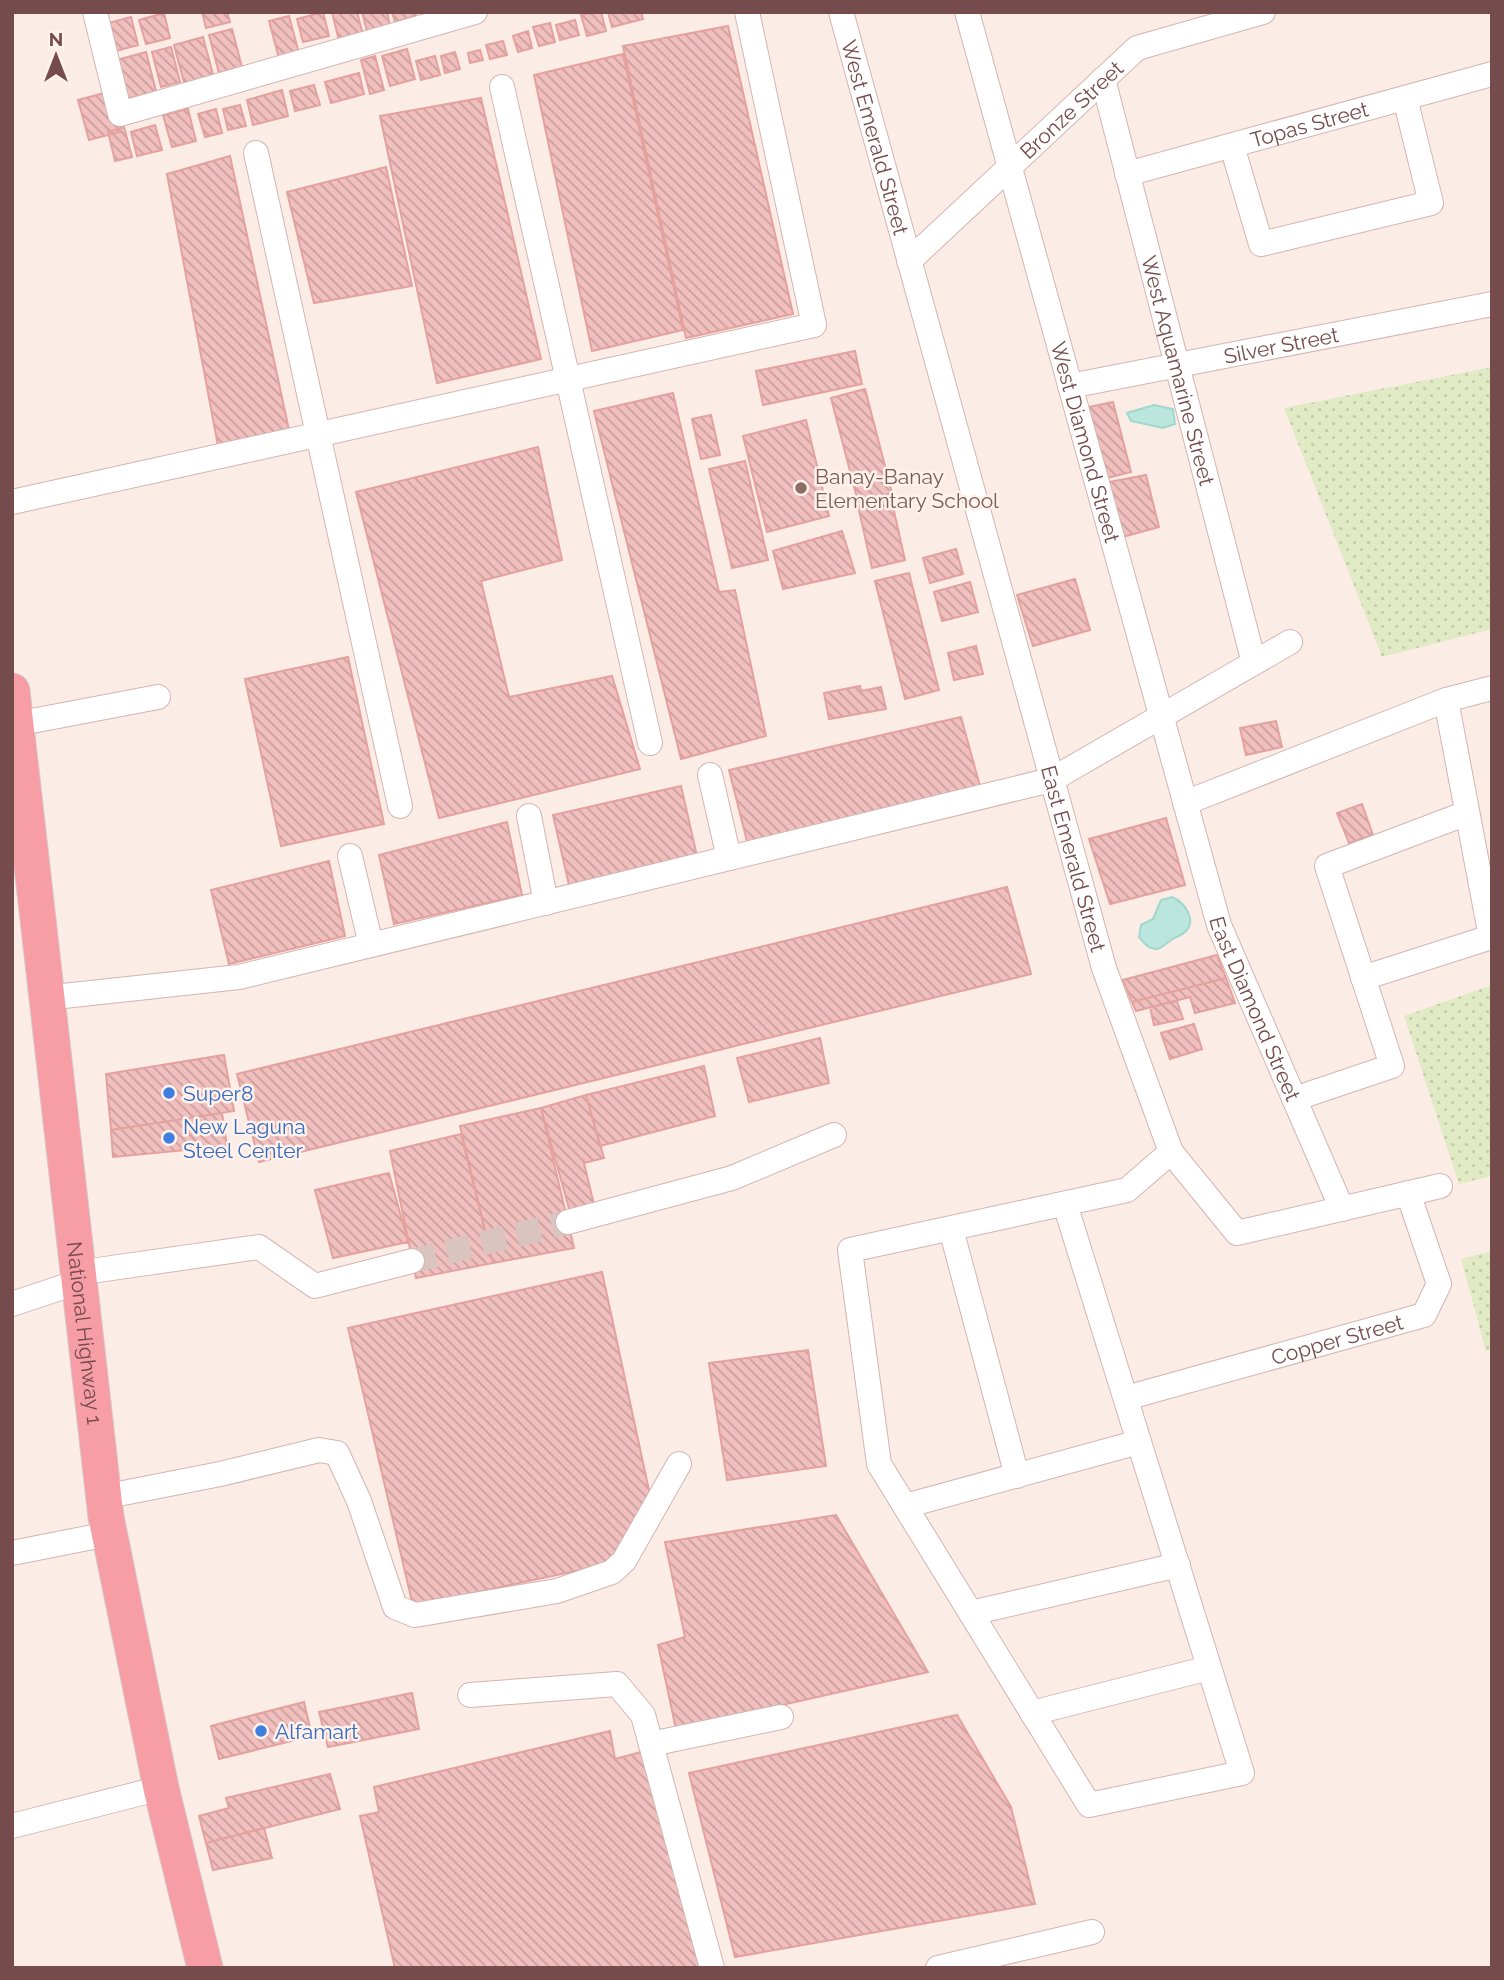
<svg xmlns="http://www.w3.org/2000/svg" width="1504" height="1980" viewBox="0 0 1504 1980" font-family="Raleway,sans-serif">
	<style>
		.grass { fill: url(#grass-dots) }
		.water { fill: #bae6dd; stroke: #a1d7cd; stroke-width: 2 }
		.building { fill: url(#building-back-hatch); stroke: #e4a19e; stroke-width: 2 }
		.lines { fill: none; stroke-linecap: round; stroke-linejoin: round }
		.minor-tunnel { stroke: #dac4bf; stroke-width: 24; stroke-dasharray: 24 12; stroke-linecap: butt }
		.minor-casing { stroke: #d3b5b1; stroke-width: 26 }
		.highway-casing { stroke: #d6c9c9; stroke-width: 37 }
		.minor { stroke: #fff; stroke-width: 24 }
		.highway { stroke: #f69da5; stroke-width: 35 }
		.education-dot { fill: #8d6e63; stroke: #fff1ec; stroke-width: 2.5 }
		.shop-dot { fill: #3f7fe0; stroke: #fff1ec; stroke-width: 2.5 }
		.labels { text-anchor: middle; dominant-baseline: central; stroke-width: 5; stroke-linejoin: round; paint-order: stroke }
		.street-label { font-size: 21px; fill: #754b4b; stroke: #fff1ec }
		.education-label { font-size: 21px; fill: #785e54; stroke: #fff1ec; text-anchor: start }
		.shop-label { font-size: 21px; fill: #366cbe; stroke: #fff1ec; text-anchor: start }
	</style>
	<defs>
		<pattern id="grass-dots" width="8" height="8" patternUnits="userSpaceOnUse" patternTransform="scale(1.75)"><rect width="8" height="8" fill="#e0eac4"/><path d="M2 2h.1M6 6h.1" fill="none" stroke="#c4caaa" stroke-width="1.8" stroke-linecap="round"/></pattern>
		<pattern id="building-back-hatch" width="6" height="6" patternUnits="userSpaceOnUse" patternTransform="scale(1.75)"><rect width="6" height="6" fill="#f1c0be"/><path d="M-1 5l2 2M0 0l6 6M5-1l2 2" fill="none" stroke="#c89e9c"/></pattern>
	</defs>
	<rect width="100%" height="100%" fill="#fcece6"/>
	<path class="grass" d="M 1492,367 L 1492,629 L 1382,657 L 1284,408 Z
		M 1492,985 L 1492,1176 L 1459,1184 L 1404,1016 Z
		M 1492,1251 L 1492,1349 L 1486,1351 L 1461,1259 Z"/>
	<path class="water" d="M 1154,405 L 1173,409 L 1175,424 L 1163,428 L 1131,421 L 1127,413 L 1130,412 Z
		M 1172,897 C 1184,902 1198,920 1185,932 C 1182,935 1176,937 1171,940 C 1167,943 1162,948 1157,949 C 1149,950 1144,943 1139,937 L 1141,925 L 1153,919 L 1161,900 Z"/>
	<path class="building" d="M 202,12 L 227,12 L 230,22 L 206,28 Z
		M 323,12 L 329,36 L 303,42 L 297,19 Z
		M 332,12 L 357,12 L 363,35 L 339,41 Z
		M 362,12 L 387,12 L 390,25 L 367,31 Z
		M 392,12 L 415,12 L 416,16 L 395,22 Z
		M 594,12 L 601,12 L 606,31 L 587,36 L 581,15 Z
		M 608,12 L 641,12 L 643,19 L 612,27 Z
		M 164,13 L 170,38 L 146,44 L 139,20 Z
		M 289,16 L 300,57 L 280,62 L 269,21 Z
		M 131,17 L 138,45 L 112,52 L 105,24 Z
		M 575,20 L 579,35 L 560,40 L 556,25 Z
		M 550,23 L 555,42 L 539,46 L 533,27 Z
		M 728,26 L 793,314 L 686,338 L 623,46 Z
		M 232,29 L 242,67 L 219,73 L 209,35 Z
		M 528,31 L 532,48 L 518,52 L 513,36 Z
		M 203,37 L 214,78 L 185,86 L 174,45 Z
		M 503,41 L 507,55 L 490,59 L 486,45 Z
		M 171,47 L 180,82 L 161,87 L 152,52 Z
		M 407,49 L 415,79 L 390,86 L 382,56 Z
		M 480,50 L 483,60 L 470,63 L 468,53 Z
		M 146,52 L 156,91 L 127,99 L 117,60 Z
		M 455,52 L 460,69 L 445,73 L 441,56 Z
		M 623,54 L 683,330 L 592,351 L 534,75 Z
		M 375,56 L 384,90 L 370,94 L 361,60 Z
		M 435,56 L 440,75 L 421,80 L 416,61 Z
		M 359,73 L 364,94 L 331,103 L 325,82 Z
		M 314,85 L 320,105 L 295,111 L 290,91 Z
		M 282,90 L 288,116 L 253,125 L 247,100 Z
		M 108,92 L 119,132 L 89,140 L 78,100 Z
		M 481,98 L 541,359 L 437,383 L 380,116 Z
		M 240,105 L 246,126 L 228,130 L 223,109 Z
		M 188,109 L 196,141 L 172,147 L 163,115 Z
		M 216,109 L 222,133 L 205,137 L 198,114 Z
		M 155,125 L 162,150 L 137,156 L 131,132 Z
		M 124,127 L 132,157 L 115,161 L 108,132 Z
		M 230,156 L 289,430 L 218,446 L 167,174 Z
		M 386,167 L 412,286 L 314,303 L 287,192 Z
		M 855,351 L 862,384 L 763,405 L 756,371 Z
		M 865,389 L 892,493 L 858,502 L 831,398 Z
		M 673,393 L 719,592 L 735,590 L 766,736 L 681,759 L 594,411 Z
		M 1113,402 L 1131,472 L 1103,479 L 1084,408 Z
		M 711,415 L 720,455 L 701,459 L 692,419 Z
		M 806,420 L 829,516 L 767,532 L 743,436 Z
		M 538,447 L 562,560 L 481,581 L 509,697 L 612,676 L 640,769 L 439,818 L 356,492 Z
		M 745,461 L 768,560 L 732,568 L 709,469 Z
		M 1146,475 L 1159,527 L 1119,538 L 1104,483 Z
		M 891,498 L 905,560 L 872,568 L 858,506 Z
		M 842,531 L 855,573 L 783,589 L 773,551 Z
		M 956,549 L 963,574 L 930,583 L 923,558 Z
		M 909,573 L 939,690 L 905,699 L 875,581 Z
		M 1075,579 L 1090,630 L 1033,646 L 1017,595 Z
		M 970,582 L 978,612 L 942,621 L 934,592 Z
		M 976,646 L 983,674 L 954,680 L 948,653 Z
		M 348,657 L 384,824 L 281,846 L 245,679 Z
		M 860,686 L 861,691 L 881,687 L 886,709 L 829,719 L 824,693 Z
		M 961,717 L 981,790 L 748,845 L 729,770 Z
		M 1276,721 L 1282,747 L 1246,755 L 1240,728 Z
		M 681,786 L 697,856 L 569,885 L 553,815 Z
		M 1362,804 L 1373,835 L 1349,843 L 1337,813 Z
		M 1166,818 L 1185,885 L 1110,904 L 1089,839 Z
		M 507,822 L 522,895 L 394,924 L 379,855 Z
		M 329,861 L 345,936 L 229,964 L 211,890 Z
		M 1007,887 L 1031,974 L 259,1162 L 237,1074 Z
		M 1217,955 L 1226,978 L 1132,1002 L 1123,980 Z
		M 1226,978 L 1235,1003 L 1195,1013 L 1190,997 L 1136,1011 L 1132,1002 Z
		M 1177,1001 L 1183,1019 L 1154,1025 L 1150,1007 Z
		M 1194,1024 L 1202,1049 L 1170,1059 L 1161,1033 Z
		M 820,1038 L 829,1083 L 749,1102 L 737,1058 Z
		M 224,1055 L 234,1111 L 111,1130 L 106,1074 Z
		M 704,1066 L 715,1116 L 600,1146 L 586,1095 Z
		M 586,1095 L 604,1158 L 584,1163 L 596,1213 L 572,1219 L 541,1108 Z
		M 541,1108 L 574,1248 L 493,1263 L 460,1126 Z
		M 222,1113 L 227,1146 L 113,1157 L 111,1130 Z
		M 461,1134 L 493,1263 L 416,1278 L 390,1151 Z
		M 389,1173 L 408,1242 L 333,1258 L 315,1190 Z
		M 602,1272 L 653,1509 L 621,1561 L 413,1606 L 348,1328 Z
		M 808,1350 L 826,1466 L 727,1480 L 709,1363 Z
		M 836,1515 L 928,1672 L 676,1729 L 658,1645 L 685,1637 L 665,1542 Z
		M 412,1693 L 419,1729 L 328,1747 L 319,1712 Z
		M 304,1702 L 312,1736 L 219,1759 L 211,1726 Z
		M 957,1715 L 1011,1807 L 1035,1904 L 735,1957 L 689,1773 Z
		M 610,1731 L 615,1759 L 648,1750 L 701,1968 L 395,1968 L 360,1816 L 379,1812 L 374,1787 Z
		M 330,1774 L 340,1809 L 206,1843 L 199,1816 L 229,1808 L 226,1798 Z
		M 264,1828 L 272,1858 L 213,1870 L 206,1843 Z"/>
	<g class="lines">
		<path class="minor-tunnel" d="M 412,1261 L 568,1222"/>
		<defs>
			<g id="minor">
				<path d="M 95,12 L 120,114 L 475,12"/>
				<path id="s1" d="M 841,12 L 1104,968 L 1171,1152 L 1237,1233 L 1440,1186"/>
				<path id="s2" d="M 967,12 L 1219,925 L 1342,1209"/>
				<path id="s3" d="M 1103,79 L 1254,663"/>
				<path d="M 502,87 L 650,743"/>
				<path d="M 1232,146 L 1261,244 L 1431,203 L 1405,98"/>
				<path d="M 256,153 L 400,806"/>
				<path id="s4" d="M 1127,174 L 1492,74"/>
				<path id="s5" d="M 909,261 L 1137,48 L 1263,12"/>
				<path id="s6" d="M 1070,386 L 1492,304"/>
				<path d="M 12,502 L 814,325 L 747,12"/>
				<path d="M 16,724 L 158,697"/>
				<path d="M 710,775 L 729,858"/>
				<path d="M 1185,803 L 1446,700 L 1492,688"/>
				<path d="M 529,816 L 546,903"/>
				<path d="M 350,856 L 371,945"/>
				<path d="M 1363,978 L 1491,937 L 1446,700"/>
				<path d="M 45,998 L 239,977 L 1051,780 L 1290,642"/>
				<path d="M 1294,1099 L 1392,1066 L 1327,866 L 1467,813"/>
				<path d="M 1065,1204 L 1242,1773 L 1089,1805 L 879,1464 L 850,1250 L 1127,1190 L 1171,1152"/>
				<path d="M 568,1222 L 732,1178 L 834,1135"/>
				<path d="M 951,1229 L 1017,1476"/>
				<path d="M 77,1273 L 259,1247 L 315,1286 L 412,1261"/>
				<path d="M 12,1304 L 78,1282"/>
				<path id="s7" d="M 1126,1398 L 1424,1315 L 1439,1284 L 1408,1193"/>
				<path d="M 103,1497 L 220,1474 L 319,1450 L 337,1453 L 359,1501 L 395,1607 L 415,1615 L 557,1591 L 612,1572 L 624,1561 L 679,1464"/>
				<path d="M 905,1506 L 1139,1442"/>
				<path d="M 12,1553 L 108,1534"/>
				<path d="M 971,1613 L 1178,1565"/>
				<path d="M 470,1695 L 617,1684 L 643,1715 L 712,1968"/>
				<path d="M 1032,1713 L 1209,1668"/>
				<path d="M 651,1744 L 781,1717"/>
				<path d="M 12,1826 L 161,1788"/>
				<path d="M 938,1968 L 1092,1932"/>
			</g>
			<g id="highway">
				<path id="s8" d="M 12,691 L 106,1517 L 161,1788 L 205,1968"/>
			</g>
		</defs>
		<use href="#minor" class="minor-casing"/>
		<use href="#highway" class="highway-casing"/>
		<use href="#minor" class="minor"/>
		<use href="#highway" class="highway"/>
	</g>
	<circle class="education-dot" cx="801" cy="488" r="7"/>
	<g class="shop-dot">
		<circle cx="169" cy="1093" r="7"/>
		<circle cx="169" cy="1138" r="7"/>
		<circle cx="261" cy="1731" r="7"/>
	</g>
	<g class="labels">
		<g class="street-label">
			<text stroke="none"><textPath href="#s5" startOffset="222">Bronze Street</textPath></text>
			<text stroke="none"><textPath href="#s4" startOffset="189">Topas Street</textPath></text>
			<text stroke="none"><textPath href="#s1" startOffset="130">West Emerald Street</textPath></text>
			<text stroke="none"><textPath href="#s6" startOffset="215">Silver Street</textPath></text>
			<text stroke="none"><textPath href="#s3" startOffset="301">West Aquamarine Street</textPath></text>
			<text stroke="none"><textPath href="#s2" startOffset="446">West Diamond Street</textPath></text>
			<text stroke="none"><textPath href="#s1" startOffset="878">East Emerald Street</textPath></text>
			<text stroke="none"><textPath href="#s2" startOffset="1038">East Diamond Street</textPath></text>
			<text stroke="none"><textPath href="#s8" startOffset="646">National Highway 1</textPath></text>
			<text stroke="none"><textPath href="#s7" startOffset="219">Copper Street</textPath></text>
		</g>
		<g class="education-label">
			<text x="815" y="476">Banay-Banay<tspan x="815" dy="24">Elementary School</tspan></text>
		</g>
		<g class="shop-label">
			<text x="183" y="1093">Super8</text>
			<text x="183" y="1126">New Laguna<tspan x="183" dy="24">Steel Center</tspan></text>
			<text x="275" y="1731">Alfamart</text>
		</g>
	</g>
	<rect width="1504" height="1980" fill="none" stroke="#754b4b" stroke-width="28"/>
	<g transform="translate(56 56)" stroke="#fff1ec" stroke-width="5" paint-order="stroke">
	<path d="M0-5L12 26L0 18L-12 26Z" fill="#754b4b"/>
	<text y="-10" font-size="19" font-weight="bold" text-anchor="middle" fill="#754b4b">N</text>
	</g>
</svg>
